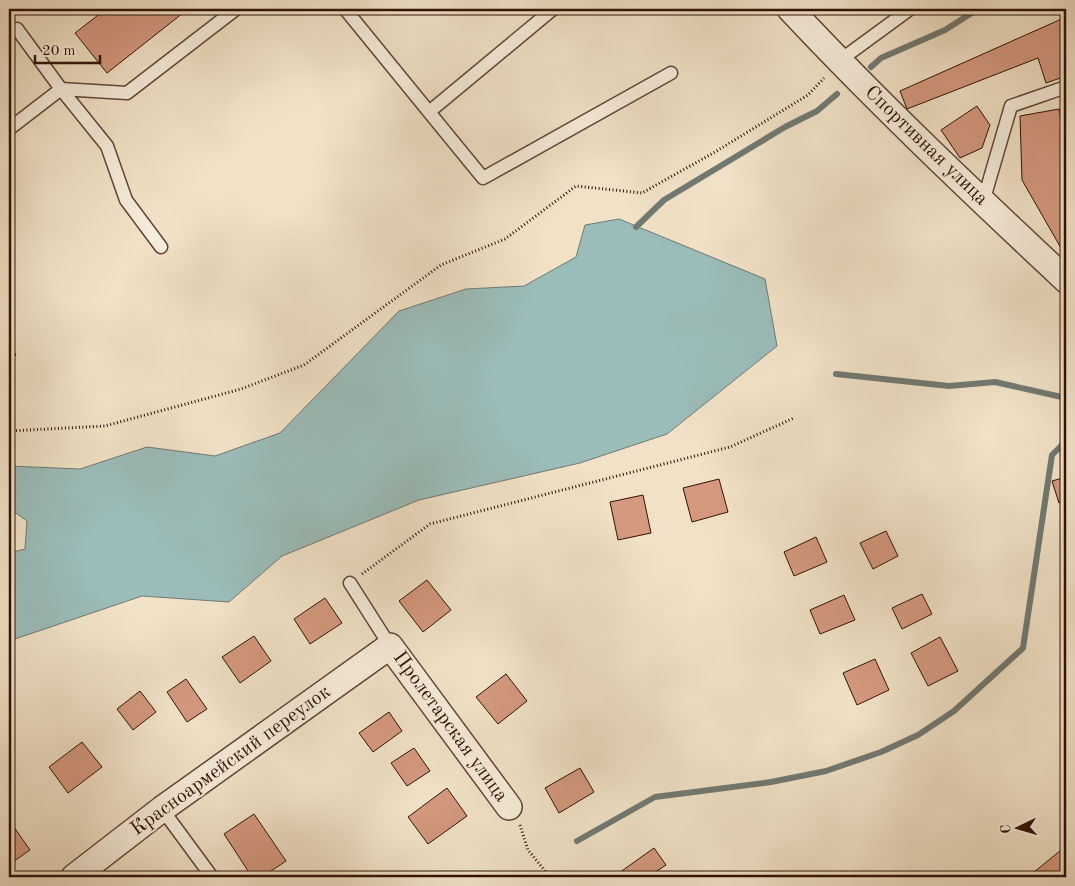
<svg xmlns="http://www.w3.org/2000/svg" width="1075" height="886" viewBox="0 0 1075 886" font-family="'Old Standard TT',serif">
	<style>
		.water { fill: #9bbdba; stroke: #717972 }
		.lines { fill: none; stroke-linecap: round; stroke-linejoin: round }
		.stream { stroke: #717972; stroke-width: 6 }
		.building { fill: #d4997f; stroke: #311206 }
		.lane-casing { stroke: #614636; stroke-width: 15 }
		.street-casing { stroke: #614636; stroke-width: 28 }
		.path { stroke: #311206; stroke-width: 3; stroke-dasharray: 1 2.5; stroke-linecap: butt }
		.lane { stroke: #f6ecdb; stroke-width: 12 }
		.street { stroke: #f6ecdb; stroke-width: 25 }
		.labels { text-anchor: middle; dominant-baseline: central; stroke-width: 4; stroke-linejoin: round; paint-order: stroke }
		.street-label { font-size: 20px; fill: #311206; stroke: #f6ecdb }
	</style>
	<rect width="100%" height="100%" fill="#f1e2c7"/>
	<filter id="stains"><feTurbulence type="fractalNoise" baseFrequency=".004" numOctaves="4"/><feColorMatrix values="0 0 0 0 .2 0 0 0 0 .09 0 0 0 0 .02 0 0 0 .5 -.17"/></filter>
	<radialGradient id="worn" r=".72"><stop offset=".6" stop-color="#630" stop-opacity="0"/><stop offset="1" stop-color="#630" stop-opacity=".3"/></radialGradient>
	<path class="water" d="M 619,219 L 765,279 L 777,346 L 667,434 L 580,463 L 419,500 L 282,556 L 229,602 L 142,596 L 9,641 L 9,553 L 25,549 L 27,521 L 9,508 L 9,466 L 80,469 L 147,447 L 215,456 L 280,433 L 399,311 L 466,289 L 524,286 L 576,257 L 585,225 Z"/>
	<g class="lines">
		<path class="stream" d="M 871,67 L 881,58 L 945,30 L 978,9
			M 636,227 L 664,200 L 785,127 L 817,111 L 837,94
			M 836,374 L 949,386 L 995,382 L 1066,398
			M 577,841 L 655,797 L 771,782 L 826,771 L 881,752 L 918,735 L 954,711 L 1023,648 L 1052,455 L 1066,441"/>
	</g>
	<path class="building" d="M 106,9 L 188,9 L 107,73 L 75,33 Z
		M 1066,17 L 1066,76 L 1046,83 L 1038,58 L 907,109 L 900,91 Z
		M 977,106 L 990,125 L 982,148 L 960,158 L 941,130 Z
		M 1059,109 L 1066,144 L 1066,247 L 1061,248 L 1022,180 L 1020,116 Z
		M 9,344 L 16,355 L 9,360 Z
		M 1066,477 L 1066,501 L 1059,503 L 1052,481 Z
		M 719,479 L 728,512 L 692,522 L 683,488 Z
		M 643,495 L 651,533 L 618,540 L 610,502 Z
		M 886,531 L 898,556 L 873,569 L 860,543 Z
		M 816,537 L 827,562 L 794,576 L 784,552 Z
		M 427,580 L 451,610 L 423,632 L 399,601 Z
		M 922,594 L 932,614 L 902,629 L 892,608 Z
		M 844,595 L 855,620 L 820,634 L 810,610 Z
		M 325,598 L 342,623 L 310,644 L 294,619 Z
		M 254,636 L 271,661 L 240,683 L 222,657 Z
		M 940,637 L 958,671 L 928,686 L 911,653 Z
		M 875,659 L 889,690 L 857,705 L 843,673 Z
		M 506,674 L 527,701 L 498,724 L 476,697 Z
		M 186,679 L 207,709 L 187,722 L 167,692 Z
		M 140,691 L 156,712 L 133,730 L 117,709 Z
		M 389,712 L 402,731 L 373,752 L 359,733 Z
		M 82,742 L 102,767 L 68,793 L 49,767 Z
		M 414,748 L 430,771 L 407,786 L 391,763 Z
		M 580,768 L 594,792 L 559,813 L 545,788 Z
		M 447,788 L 467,816 L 428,844 L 408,817 Z
		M 254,814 L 286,861 L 262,877 L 252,877 L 224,834 Z
		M 9,820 L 30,850 L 10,864 L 9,863 Z
		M 1066,846 L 1066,877 L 1028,877 Z
		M 654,848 L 666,865 L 648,877 L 617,877 L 616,875 Z"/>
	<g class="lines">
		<defs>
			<path id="lane" d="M 345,9 L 429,112 L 553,9
				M 17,29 L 61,89 L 107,146 L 126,200 L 161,247
				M 839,61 L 910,9
				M 429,112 L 483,178 L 671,73
				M 9,129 L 61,89 L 127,93 L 236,9
				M 983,202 L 1011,106 L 1066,87
				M 350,583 L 390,646
				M 162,809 L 212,877"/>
			<path id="street" d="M 790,9 C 878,103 972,192 1066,280
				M 74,877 L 162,809 L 390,646 L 509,807"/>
		</defs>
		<use href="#lane" class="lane-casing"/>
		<use href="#street" class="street-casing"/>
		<path class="path" d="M 9,431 L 105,426 L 241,389 L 304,365 L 441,265 L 505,239 L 576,186 L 642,193 L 715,152 L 808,95 L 824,78
			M 362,574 L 430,524 L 730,447 L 794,418
			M 520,825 L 528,850 L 550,877"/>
		<use href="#lane" class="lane"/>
		<use href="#street" class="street"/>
	</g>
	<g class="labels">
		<g class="street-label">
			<text transform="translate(926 146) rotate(44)">Спортивная улица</text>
			<text transform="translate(450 727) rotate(54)">Пролетарская улица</text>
			<text transform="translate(231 761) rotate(-36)">Красноармейский переулок</text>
		</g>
	</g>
	<rect width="1075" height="886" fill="none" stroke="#f1e2c7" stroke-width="30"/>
	<rect x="10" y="10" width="1055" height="866" fill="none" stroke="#311206" stroke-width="2.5"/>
	<rect x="15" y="15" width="1045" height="856" fill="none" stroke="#311206"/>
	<g transform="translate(1018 828) rotate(265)" stroke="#f6ecdb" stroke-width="4" paint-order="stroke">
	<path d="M0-4L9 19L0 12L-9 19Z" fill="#311206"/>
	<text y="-8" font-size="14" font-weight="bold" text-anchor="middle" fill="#311206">С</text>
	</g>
	<path d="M35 55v8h65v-8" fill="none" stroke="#311206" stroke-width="2.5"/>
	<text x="42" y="55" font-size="15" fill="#311206" stroke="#f6ecdb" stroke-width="4" paint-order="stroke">20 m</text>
	<rect width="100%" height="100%" filter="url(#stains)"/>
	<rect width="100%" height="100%" fill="url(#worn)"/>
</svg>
